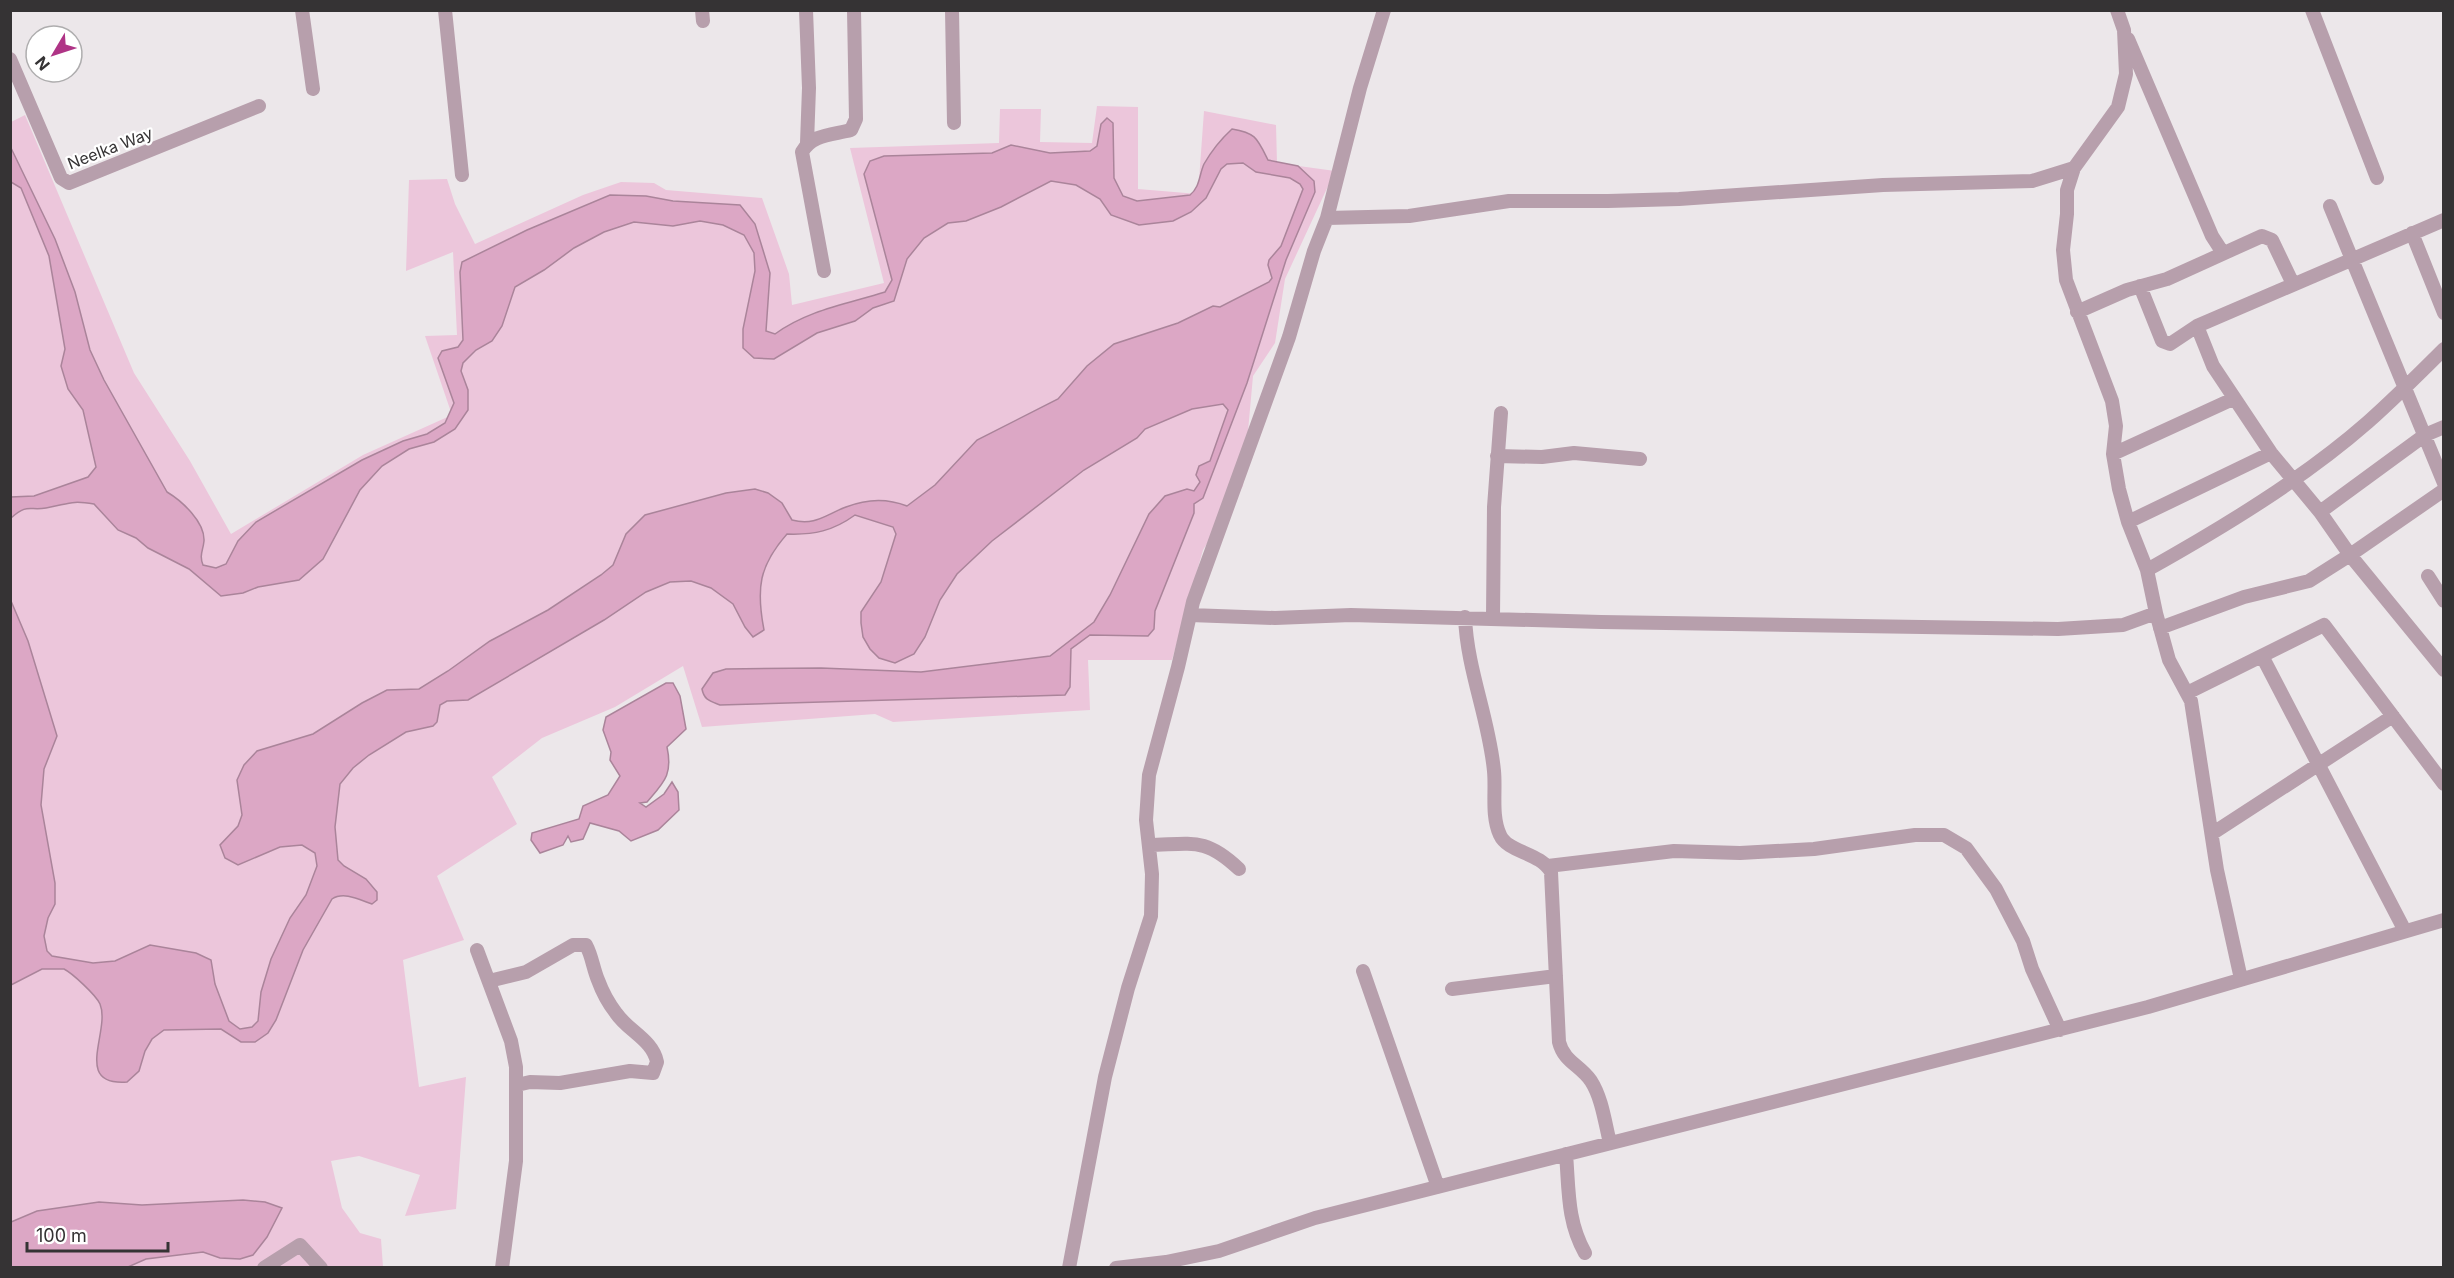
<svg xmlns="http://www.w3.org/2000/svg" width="2454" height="1278" viewBox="0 0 2454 1278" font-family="Inter,sans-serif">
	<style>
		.green { fill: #ecc6db }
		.water { fill: #dca7c5; stroke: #aa849a; stroke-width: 1.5 }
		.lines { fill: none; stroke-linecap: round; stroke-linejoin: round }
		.minor { stroke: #b79fac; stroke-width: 14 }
		.labels { text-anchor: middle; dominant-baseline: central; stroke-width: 4.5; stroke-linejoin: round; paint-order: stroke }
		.street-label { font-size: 16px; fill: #353334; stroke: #fff }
	</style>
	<rect width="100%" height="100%" fill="#ece7ea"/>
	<path class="green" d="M 1097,106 L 1138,107 L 1138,189 L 1198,194 L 1204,111 L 1276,125 L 1277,163 L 1335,171 L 1285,279 L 1275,343 L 1253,376 L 1243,486 L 1203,550 L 1172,660 L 1088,660 L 1090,710 L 893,722 L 875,714 L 702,727 L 683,666 L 615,707 L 542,738 L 492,777 L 517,824 L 437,876 L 464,940 L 403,960 L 419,1087 L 466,1077 L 456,1209 L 405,1216 L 420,1175 L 359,1156 L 331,1161 L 342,1208 L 360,1233 L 381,1239 L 383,1267 L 11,1268 L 11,122 L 25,115 L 134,373 L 190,461 L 231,534 L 363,455 L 452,415 L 425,336 L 457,335 L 453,252 L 406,271 L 409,180 L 447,179 L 455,204 L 475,244 L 583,195 L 621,182 L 654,183 L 666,190 L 762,198 L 789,274 L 792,305 L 884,283 L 850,148 L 999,143 L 1000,109 L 1041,109 L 1040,142 L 1092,143 Z"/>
	<path class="water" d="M 1107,118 L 1113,123 L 1114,178 L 1123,196 L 1137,201 L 1190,195 C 1200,187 1199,175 1204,164 C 1212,150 1220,140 1232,129 C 1256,133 1257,138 1268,160 L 1298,166 L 1314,181 L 1315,192 L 1286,260 L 1247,383 L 1203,498 L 1194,504 L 1194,513 L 1155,611 L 1154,629 L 1148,636 L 1090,635 L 1071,649 L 1070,687 L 1065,695 L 720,705 C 710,701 704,700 702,689 L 713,673 L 726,669 L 821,668 L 921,672 L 1050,656 L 1094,622 L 1110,595 L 1149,514 L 1165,496 L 1187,489 L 1194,491 L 1200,482 L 1196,475 L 1199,466 L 1210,461 L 1228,410 L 1223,404 L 1192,409 L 1145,429 L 1137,438 L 1084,470 L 992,541 L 957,574 L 940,600 L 925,637 L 914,654 L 895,663 L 879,658 L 870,649 L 863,637 L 861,623 L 861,612 L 881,582 L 896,534 L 893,527 L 855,515 C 833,531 814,535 787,534 C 759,566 756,588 764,630 L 753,637 L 745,627 L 733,604 L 711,588 L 691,581 L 670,582 L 646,592 L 604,620 L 468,700 L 447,701 L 440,705 L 437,722 L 433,726 L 406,732 L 369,755 L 353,768 L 340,784 L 335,827 L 338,860 L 344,866 L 366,879 L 377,892 L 377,900 L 372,904 C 360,900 344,891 332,899 L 303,950 L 276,1020 L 268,1033 L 255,1042 L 241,1042 L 221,1029 L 164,1030 L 152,1039 L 145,1051 L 139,1071 L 127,1082 C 72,1086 111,1031 100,1004 C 96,995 72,973 64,969 L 42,969 L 11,985 L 11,601 L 28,641 L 57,736 L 44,769 L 41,805 L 55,883 L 55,904 L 48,918 L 44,936 L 47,951 L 52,956 L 93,963 L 115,961 L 150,945 L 196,953 L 211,960 L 215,984 L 229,1021 L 240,1029 L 252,1027 L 258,1021 L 261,992 L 271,959 L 290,918 L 306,895 L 317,866 L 315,853 L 302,845 L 280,847 L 238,865 L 225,858 L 220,845 L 238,826 L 242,815 L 237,780 L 244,765 L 257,751 L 313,734 L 362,703 L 387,690 L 419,689 L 448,671 L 490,641 L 548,610 L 601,575 L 613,565 L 626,534 L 645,515 L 726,493 L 755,489 L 768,493 L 782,503 L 792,520 C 815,526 825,515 846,507 C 866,499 887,498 907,506 L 935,485 L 977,440 L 1058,399 L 1087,366 L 1114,344 L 1178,323 L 1213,306 L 1220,307 L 1269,282 L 1272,278 L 1268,265 L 1269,260 L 1281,246 L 1303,189 L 1300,184 L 1290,178 L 1256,172 L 1243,163 L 1227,164 L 1221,169 L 1206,198 L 1191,212 L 1173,221 L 1139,225 L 1111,215 L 1100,199 L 1076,185 L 1051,181 L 1001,207 L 966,221 L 948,223 L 924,238 L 907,259 L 894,301 L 873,308 L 855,321 L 817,333 L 774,359 L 754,358 L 743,348 L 743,329 L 755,271 L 754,253 L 744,235 L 723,225 L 700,221 L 673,226 L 634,222 L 604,232 L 574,248 L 544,270 L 515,287 L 502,326 L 492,341 L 476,350 L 463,363 L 461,371 L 468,390 L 468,410 L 455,429 L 434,442 L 409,449 L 382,466 L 360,490 L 323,559 L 299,580 L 258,587 L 243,593 L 221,596 L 189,569 L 148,548 L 136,538 L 118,530 L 94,504 C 70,500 69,504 46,508 C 29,511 28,503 11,518 L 11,497 L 34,496 L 88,477 L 96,467 L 83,410 L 68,389 L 61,366 L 65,349 L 49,256 L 21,188 L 11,182 L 11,148 L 55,239 L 75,292 L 90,350 L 104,380 L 167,492 C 182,501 205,522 204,541 C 203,551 199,555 203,565 L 216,568 L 226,564 L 238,541 L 256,522 L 362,460 L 403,441 L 427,434 L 445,423 L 454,403 L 438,358 L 442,351 L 458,347 L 463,340 L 460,272 L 462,262 L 527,230 L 610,195 L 646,196 L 673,201 L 740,205 L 755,224 L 770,273 L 766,331 L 775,334 C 808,310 847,304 885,292 L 892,280 L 864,174 L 870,161 L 884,156 L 992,153 L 1011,145 L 1050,153 L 1090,151 L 1097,146 L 1101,124 Z
		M 666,683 L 673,683 L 680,696 L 686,729 L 667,747 C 673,775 664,782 647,802 L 640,803 L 646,807 L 664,794 L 672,782 L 678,792 L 679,810 L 658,830 L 631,841 L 619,831 L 590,823 L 583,839 L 571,842 L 568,836 L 563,845 L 540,853 L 531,840 L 532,833 L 579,819 L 583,806 L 608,795 L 620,776 L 610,760 L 611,752 L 603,730 L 606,717 Z
		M 243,1200 L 265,1202 L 282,1208 L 267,1237 L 253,1255 L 240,1259 L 220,1258 L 203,1252 L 146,1259 L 128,1267 L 11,1267 L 11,1222 L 37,1211 L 99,1202 L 142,1205 Z"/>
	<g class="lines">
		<path class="minor" d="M 302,10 L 313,89
			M 445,10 L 462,175
			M 702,10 L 703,21
			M 806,10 L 809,88 L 807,143
			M 952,10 L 954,123
			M 2312,10 L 2377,178
			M 2128,39 L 2212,236 L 2223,253
			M 10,59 L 61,178 L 69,183 L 259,106
			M 2074,168 L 2067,190 L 2067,214 L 2063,250 L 2066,280 L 2112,401 L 2116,426 L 2113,454 L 2119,489 L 2128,522 L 2147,570 L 2156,613
			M 2330,206 L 2444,483
			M 1327,218 L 1409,216 L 1509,201 L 1608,201 L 1679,199 L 1883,185 L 2032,181 L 2074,168 L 2118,107 L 2126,74 L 2124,30 L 2117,10
			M 2412,233 L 2444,313
			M 824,271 L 802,152 C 812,134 832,135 851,130 L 856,119 L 854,10
			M 2140,286 L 2162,341 L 2170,344 L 2197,326 L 2444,220
			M 2077,312 L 2127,290 L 2167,279 L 2262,236 L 2272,240 L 2293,284
			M 2197,326 L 2213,366 L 2271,453 L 2320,512 L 2350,555 L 2444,670
			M 2113,454 L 2233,399
			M 1497,456 L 1542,457 L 1574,453 L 1640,459
			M 2320,512 L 2425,435 L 2444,427
			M 2128,522 L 2271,453
			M 2147,570 C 2222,528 2303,479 2368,422 C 2394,399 2419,374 2444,349
			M 2428,576 L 2444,601
			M 1190,615 L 1275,618 L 1351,615 L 1601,622 L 2058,629 L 2123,625 L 2156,613 L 2169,660 L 2191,701 L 2217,870 L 2241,979
			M 1465,617 C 1467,670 1489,718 1494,771 C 1496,791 1491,816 1500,835 C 1508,853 1540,852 1551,872 L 1559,1042 C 1564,1062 1580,1065 1591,1081 C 1602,1098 1605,1123 1610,1143
			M 1493,618 L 1494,507 L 1501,413
			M 2160,628 L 2244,597 L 2309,581 L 2350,555 L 2444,490
			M 2262,656 L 2405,931
			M 2187,693 L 2324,625 L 2444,784
			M 2213,833 L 2393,716
			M 1149,845 C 1193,844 1205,837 1239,869
			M 1548,866 L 1674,851 L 1740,853 L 1814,849 L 1915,835 L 1944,835 L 1966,848 L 1996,889 L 2023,941 L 2032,969 L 2060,1030
			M 477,950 L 511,1041 L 516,1067 L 516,1161 L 502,1268
			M 1363,971 L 1438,1187
			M 489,981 L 526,972 L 573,945 L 586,945 C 592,956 593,968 598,980 C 602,991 609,1004 616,1013 C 628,1031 653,1040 657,1062 L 653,1073 L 630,1071 L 560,1083 L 530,1082 L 517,1085
			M 1452,989 L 1556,976
			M 1566,1154 C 1569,1190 1567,1221 1585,1253
			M 264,1268 L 300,1245 L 321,1268
			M 1069,1268 L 1105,1077 L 1128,988 L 1151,916 L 1152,874 L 1146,820 L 1149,775 L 1178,667 L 1193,602 L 1289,337 L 1314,251 L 1327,218 L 1360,88 L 1384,10
			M 1116,1268 L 1166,1262 L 1219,1251 L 1315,1218 L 2148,1007 L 2444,920"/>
	</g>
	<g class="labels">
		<g class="street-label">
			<text transform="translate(110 148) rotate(-21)">Neelka Way</text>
		</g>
	</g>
	<rect width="2454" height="1278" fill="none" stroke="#353334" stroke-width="24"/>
	<g transform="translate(54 54) rotate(231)"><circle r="28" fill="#ffffff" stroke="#aeadae" stroke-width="1.5"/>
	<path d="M0-4.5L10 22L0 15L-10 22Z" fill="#af3486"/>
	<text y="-9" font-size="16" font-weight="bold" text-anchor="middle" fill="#353334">N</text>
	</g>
	<path d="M27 1242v9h141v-9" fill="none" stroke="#353334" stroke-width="3"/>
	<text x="36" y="1242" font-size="18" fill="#353334" stroke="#ffffff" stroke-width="4.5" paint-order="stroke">100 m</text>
</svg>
